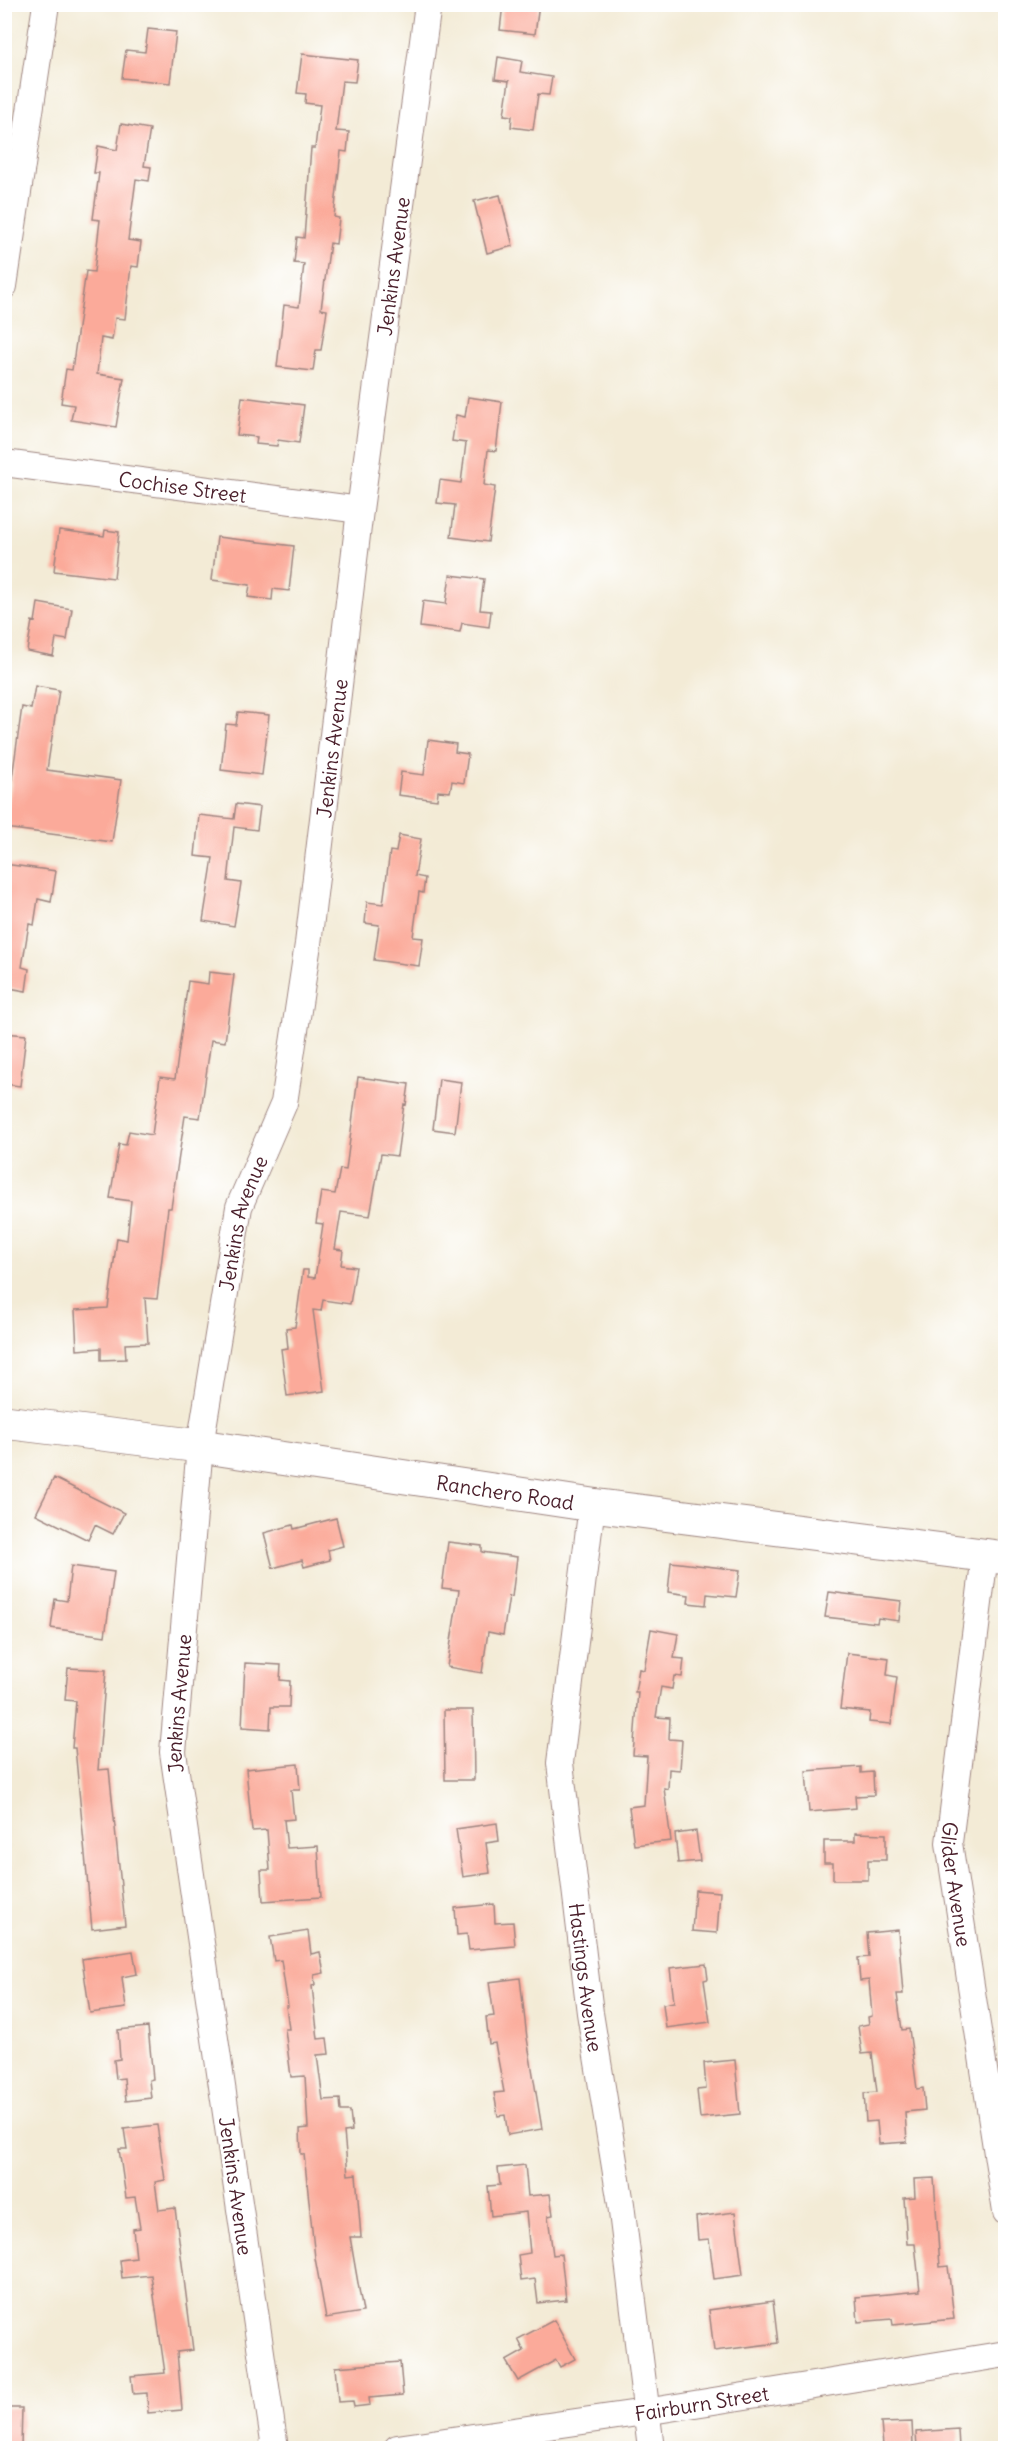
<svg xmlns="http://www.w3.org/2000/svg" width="1010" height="2453" viewBox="0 0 1010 2453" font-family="Delius,sans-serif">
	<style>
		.building { fill: #fbaa9a }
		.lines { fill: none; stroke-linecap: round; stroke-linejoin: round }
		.minor-casing { stroke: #9e8580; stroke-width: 28 }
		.major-casing { stroke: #9e8580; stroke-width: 35 }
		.minor { stroke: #fff; stroke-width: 26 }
		.major { stroke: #fff; stroke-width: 33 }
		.labels { text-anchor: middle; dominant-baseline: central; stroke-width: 5; stroke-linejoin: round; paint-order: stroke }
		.street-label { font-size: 20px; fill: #4a1f2b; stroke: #fff }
	</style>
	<rect width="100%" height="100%" fill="#fff"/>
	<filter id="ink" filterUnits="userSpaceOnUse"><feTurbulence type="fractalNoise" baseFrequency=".0167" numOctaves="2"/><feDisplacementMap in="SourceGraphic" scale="12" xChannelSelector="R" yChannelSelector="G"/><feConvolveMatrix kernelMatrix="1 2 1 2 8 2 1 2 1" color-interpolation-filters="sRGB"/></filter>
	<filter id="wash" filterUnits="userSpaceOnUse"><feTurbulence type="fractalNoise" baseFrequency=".008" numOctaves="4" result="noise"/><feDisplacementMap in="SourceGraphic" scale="24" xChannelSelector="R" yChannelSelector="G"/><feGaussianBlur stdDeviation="1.35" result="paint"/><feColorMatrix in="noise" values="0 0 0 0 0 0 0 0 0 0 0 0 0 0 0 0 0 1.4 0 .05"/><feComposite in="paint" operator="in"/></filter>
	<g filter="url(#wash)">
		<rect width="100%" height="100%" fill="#f3ebd6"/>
		<g id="blocks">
			<path class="building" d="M 503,4 L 539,4 L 535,34 L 500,30 Z
				M 148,29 L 176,32 L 170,83 L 122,78 L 126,50 L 145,52 Z
				M 302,54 L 358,60 L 355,82 L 342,81 L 336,131 L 349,132 L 347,152 L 341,151 L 334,217 L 339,218 L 336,244 L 330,243 L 321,309 L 327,310 L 321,350 L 316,350 L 313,371 L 277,367 L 284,305 L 299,307 L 304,264 L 294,263 L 297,237 L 304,238 L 311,148 L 315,148 L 320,105 L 305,103 L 306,94 L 297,93 Z
				M 498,57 L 522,61 L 520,72 L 552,77 L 549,95 L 538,94 L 533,130 L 511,127 L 512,116 L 504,115 L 509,81 L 495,79 Z
				M 121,124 L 150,129 L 144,166 L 151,167 L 149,181 L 136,179 L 128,240 L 141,242 L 138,267 L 131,266 L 125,319 L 115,318 L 112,340 L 101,338 L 97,374 L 124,378 L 116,427 L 71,420 L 74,405 L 61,403 L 66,369 L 72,370 L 86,271 L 94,272 L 100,220 L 93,219 L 99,173 L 94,173 L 98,146 L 117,150 Z
				M 500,195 L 513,246 L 487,253 L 474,201 Z
				M 242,397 L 304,405 L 299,443 L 278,440 L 277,446 L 256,444 L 257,437 L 237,435 Z
				M 468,397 L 502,402 L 496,451 L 488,450 L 484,485 L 495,487 L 488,542 L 451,537 L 455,505 L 437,503 L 440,480 L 461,483 L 466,443 L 452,441 L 456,415 L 465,417 Z
				M 59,530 L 104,536 L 105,530 L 119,532 L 114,578 L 54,571 Z
				M 217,537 L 294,546 L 289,591 L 273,589 L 272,600 L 248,597 L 250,585 L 212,580 Z
				M 450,575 L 484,579 L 480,610 L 491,611 L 489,627 L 462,623 L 460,632 L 420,627 L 423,601 L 446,604 Z
				M 38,603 L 72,609 L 67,640 L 56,638 L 53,656 L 27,651 L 32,621 L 35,622 Z
				M 35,686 L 59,690 L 47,770 L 121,780 L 112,842 L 5,828 L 22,707 L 31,709 Z
				M 238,712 L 269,715 L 262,775 L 221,770 L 226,724 L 236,725 Z
				M 428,740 L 456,744 L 455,752 L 468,754 L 464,783 L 452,781 L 450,792 L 438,791 L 437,800 L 398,795 L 401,772 L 424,775 Z
				M 236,804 L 260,807 L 257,830 L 234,827 L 228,881 L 241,883 L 234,926 L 203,921 L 213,858 L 195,856 L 199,815 L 234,819 Z
				M 399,835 L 421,839 L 415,876 L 425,878 L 423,893 L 419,892 L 413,937 L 423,938 L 419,966 L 374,960 L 379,925 L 365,923 L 367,902 L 383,904 L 390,851 L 396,852 Z
				M 4,864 L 56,871 L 51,902 L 38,899 L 34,925 L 29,924 L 22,967 L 29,969 L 26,991 L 4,987 Z
				M 209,972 L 234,975 L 225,1042 L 211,1040 L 200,1118 L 185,1116 L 171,1208 L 168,1208 L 157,1299 L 145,1298 L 148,1343 L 125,1344 L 126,1359 L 101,1360 L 101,1348 L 77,1350 L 75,1310 L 108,1308 L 117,1238 L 127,1240 L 131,1201 L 110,1198 L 119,1144 L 126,1145 L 129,1131 L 152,1135 L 160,1077 L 175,1079 L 188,981 L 208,984 Z
				M 4,1033 L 26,1035 L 20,1086 L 4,1084 Z
				M 358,1077 L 409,1084 L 406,1105 L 404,1104 L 397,1156 L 381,1154 L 370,1216 L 341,1212 L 335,1249 L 343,1250 L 341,1265 L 356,1267 L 350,1304 L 323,1300 L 321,1311 L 313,1310 L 324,1391 L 287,1396 L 281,1349 L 288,1348 L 286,1328 L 295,1327 L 303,1270 L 308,1270 L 308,1277 L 315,1278 L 323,1224 L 316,1223 L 321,1192 L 335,1194 L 340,1169 L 346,1170 Z
				M 439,1079 L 461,1082 L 455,1132 L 433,1129 Z
				M 54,1478 L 124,1513 L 113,1534 L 95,1525 L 88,1540 L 36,1514 Z
				M 336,1518 L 343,1546 L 328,1550 L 330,1560 L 304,1567 L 302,1560 L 273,1568 L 264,1533 L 293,1525 L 294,1529 Z
				M 448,1542 L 482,1546 L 482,1552 L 517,1557 L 512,1597 L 509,1596 L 503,1635 L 488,1632 L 482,1673 L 447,1667 L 459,1590 L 442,1588 Z
				M 671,1562 L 740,1570 L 736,1597 L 707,1594 L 706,1605 L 688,1603 L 689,1595 L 668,1592 Z
				M 71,1566 L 114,1572 L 105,1636 L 51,1628 L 55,1599 L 67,1601 Z
				M 829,1592 L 901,1601 L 899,1621 L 878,1618 L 877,1623 L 825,1617 Z
				M 651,1629 L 678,1634 L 674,1658 L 684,1659 L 682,1677 L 674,1676 L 672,1689 L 661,1687 L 656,1717 L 670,1718 L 669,1739 L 682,1740 L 680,1770 L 669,1769 L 668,1789 L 664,1788 L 671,1841 L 634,1845 L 629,1807 L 644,1805 L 647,1756 L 633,1755 L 638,1692 L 635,1692 L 639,1669 L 644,1670 Z
				M 847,1653 L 889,1658 L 887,1675 L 897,1677 L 891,1724 L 869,1722 L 870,1712 L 840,1709 Z
				M 245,1663 L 281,1665 L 280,1680 L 290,1681 L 289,1707 L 271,1707 L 270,1729 L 242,1727 Z
				M 68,1668 L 106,1670 L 98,1770 L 109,1769 L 125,1925 L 92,1929 L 75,1748 L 72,1748 L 76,1701 L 65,1700 Z
				M 444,1710 L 473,1710 L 474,1780 L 445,1780 Z
				M 298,1764 L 300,1790 L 291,1790 L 294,1819 L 284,1820 L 287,1848 L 318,1846 L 321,1897 L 263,1901 L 261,1870 L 270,1870 L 267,1830 L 252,1831 L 246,1769 Z
				M 861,1767 L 861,1773 L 873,1772 L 874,1795 L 855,1796 L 856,1808 L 809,1812 L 806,1771 Z
				M 497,1823 L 499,1841 L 486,1843 L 490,1873 L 463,1877 L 456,1829 Z
				M 696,1831 L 700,1861 L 678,1863 L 675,1834 Z
				M 855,1833 L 886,1834 L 886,1860 L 868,1860 L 868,1880 L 833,1880 L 833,1863 L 824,1863 L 824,1841 L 855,1841 Z
				M 695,1890 L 720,1892 L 717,1933 L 692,1931 Z
				M 494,1904 L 495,1923 L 513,1922 L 515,1946 L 469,1950 L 467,1934 L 457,1935 L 455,1908 Z
				M 898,1930 L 903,1994 L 897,1994 L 902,2030 L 909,2029 L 917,2089 L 923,2088 L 925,2110 L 905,2112 L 907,2142 L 879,2144 L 877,2121 L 866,2122 L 864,2093 L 877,2092 L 872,2053 L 862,2054 L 858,2026 L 869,2024 L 868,2017 L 872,2016 L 869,1980 L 860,1981 L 858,1958 L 869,1957 L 867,1933 Z
				M 308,1931 L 311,1954 L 320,1952 L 324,1973 L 314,1975 L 315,1985 L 312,1986 L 318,2039 L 327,2038 L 329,2054 L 317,2055 L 323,2100 L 340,2099 L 341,2111 L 350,2111 L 352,2131 L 344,2132 L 348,2175 L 356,2174 L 361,2237 L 350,2237 L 363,2312 L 326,2318 L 315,2258 L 304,2154 L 301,2154 L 300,2129 L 308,2128 L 305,2076 L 291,2077 L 285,2029 L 289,2029 L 286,2006 L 288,2006 L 281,1960 L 274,1961 L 270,1937 Z
				M 133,1951 L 137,1974 L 122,1977 L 126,2008 L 90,2013 L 82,1959 Z
				M 706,1964 L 708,1979 L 704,1980 L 710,2022 L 666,2028 L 663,2004 L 674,2002 L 670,1968 Z
				M 520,1978 L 527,2038 L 542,2129 L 508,2135 L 505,2115 L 498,2116 L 494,2093 L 504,2092 L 495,2043 L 489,2044 L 486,2017 L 494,2016 L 489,1982 Z
				M 148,2027 L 153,2079 L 149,2080 L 151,2098 L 126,2101 L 124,2078 L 116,2079 L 114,2060 L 120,2059 L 118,2030 Z
				M 735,2060 L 740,2114 L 700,2118 L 697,2090 L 706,2089 L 704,2063 Z
				M 157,2125 L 165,2180 L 155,2182 L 159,2210 L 175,2208 L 193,2350 L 177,2352 L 182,2410 L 148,2413 L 147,2393 L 133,2394 L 131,2376 L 165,2373 L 151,2275 L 122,2278 L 120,2260 L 136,2258 L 133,2229 L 140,2228 L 135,2197 L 126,2198 L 119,2149 L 127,2149 L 124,2129 Z
				M 525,2165 L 528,2196 L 550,2194 L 553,2215 L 548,2216 L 553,2255 L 561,2254 L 566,2300 L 538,2303 L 535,2279 L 521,2281 L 518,2255 L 530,2253 L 526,2212 L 491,2216 L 488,2186 L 500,2185 L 498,2168 Z
				M 934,2178 L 940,2267 L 948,2266 L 954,2319 L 893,2325 L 892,2319 L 858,2322 L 856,2297 L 920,2291 L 915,2244 L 907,2244 L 904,2198 L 915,2197 L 914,2179 Z
				M 735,2212 L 743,2275 L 714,2279 L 709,2239 L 698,2240 L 696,2217 Z
				M 773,2301 L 778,2343 L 714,2351 L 709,2310 Z
				M 554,2320 L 575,2359 L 560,2367 L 556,2360 L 518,2381 L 506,2361 L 524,2351 L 518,2339 Z
				M 400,2362 L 403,2395 L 369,2398 L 370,2405 L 354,2407 L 353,2401 L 338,2402 L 335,2367 Z
				M 4,2408 L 22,2408 L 21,2448 L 4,2448 Z
				M 912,2422 L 913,2444 L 883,2446 L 881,2423 Z
				M 958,2429 L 959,2448 L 917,2448 L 916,2432 Z"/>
		</g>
	</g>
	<g filter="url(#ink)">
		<use href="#blocks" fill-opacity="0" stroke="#9e8580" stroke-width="1.5"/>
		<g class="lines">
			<defs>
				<g id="minor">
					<path d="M 4,286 L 46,4"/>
					<path id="s1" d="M 4,463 L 360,510"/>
					<path id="s2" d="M 592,1505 L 560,1763 L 590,2013 L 621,2204 L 651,2448"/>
					<path id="s3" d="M 985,1555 L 949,1843 L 1006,2212"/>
					<path id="s4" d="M 275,2448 L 173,1752 L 200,1446 L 239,1207 L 284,1103 L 308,944 L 360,510 L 428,4"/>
					<path id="s5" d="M 397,2448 L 645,2412 L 1006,2354"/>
				</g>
				<g id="major">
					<path id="s6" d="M 4,1422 L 200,1446 L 592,1505 L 1006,1558"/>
				</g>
			</defs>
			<use href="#minor" class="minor-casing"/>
			<use href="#major" class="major-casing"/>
			<use href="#minor" class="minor"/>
			<use href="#major" class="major"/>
		</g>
	</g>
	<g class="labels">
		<g class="street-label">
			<text stroke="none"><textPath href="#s4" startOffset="2210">Jenkins Avenue</textPath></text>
			<text stroke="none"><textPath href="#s1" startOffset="180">Cochise Street</textPath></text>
			<text stroke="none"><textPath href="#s4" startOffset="1724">Jenkins Avenue</textPath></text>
			<text stroke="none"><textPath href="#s4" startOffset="1238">Jenkins Avenue</textPath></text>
			<text stroke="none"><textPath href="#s6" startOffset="506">Ranchero Road</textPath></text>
			<text stroke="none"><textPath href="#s4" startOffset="752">Jenkins Avenue</textPath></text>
			<text stroke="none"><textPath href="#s3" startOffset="332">Glider Avenue</textPath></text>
			<text stroke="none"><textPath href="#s2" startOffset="476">Hastings Avenue</textPath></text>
			<text transform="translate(236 2186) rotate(82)">Jenkins Avenue</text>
			<text stroke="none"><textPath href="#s5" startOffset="308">Fairburn Street</textPath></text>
		</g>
	</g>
	<rect width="1010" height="2453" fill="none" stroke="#fff" stroke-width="24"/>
</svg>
